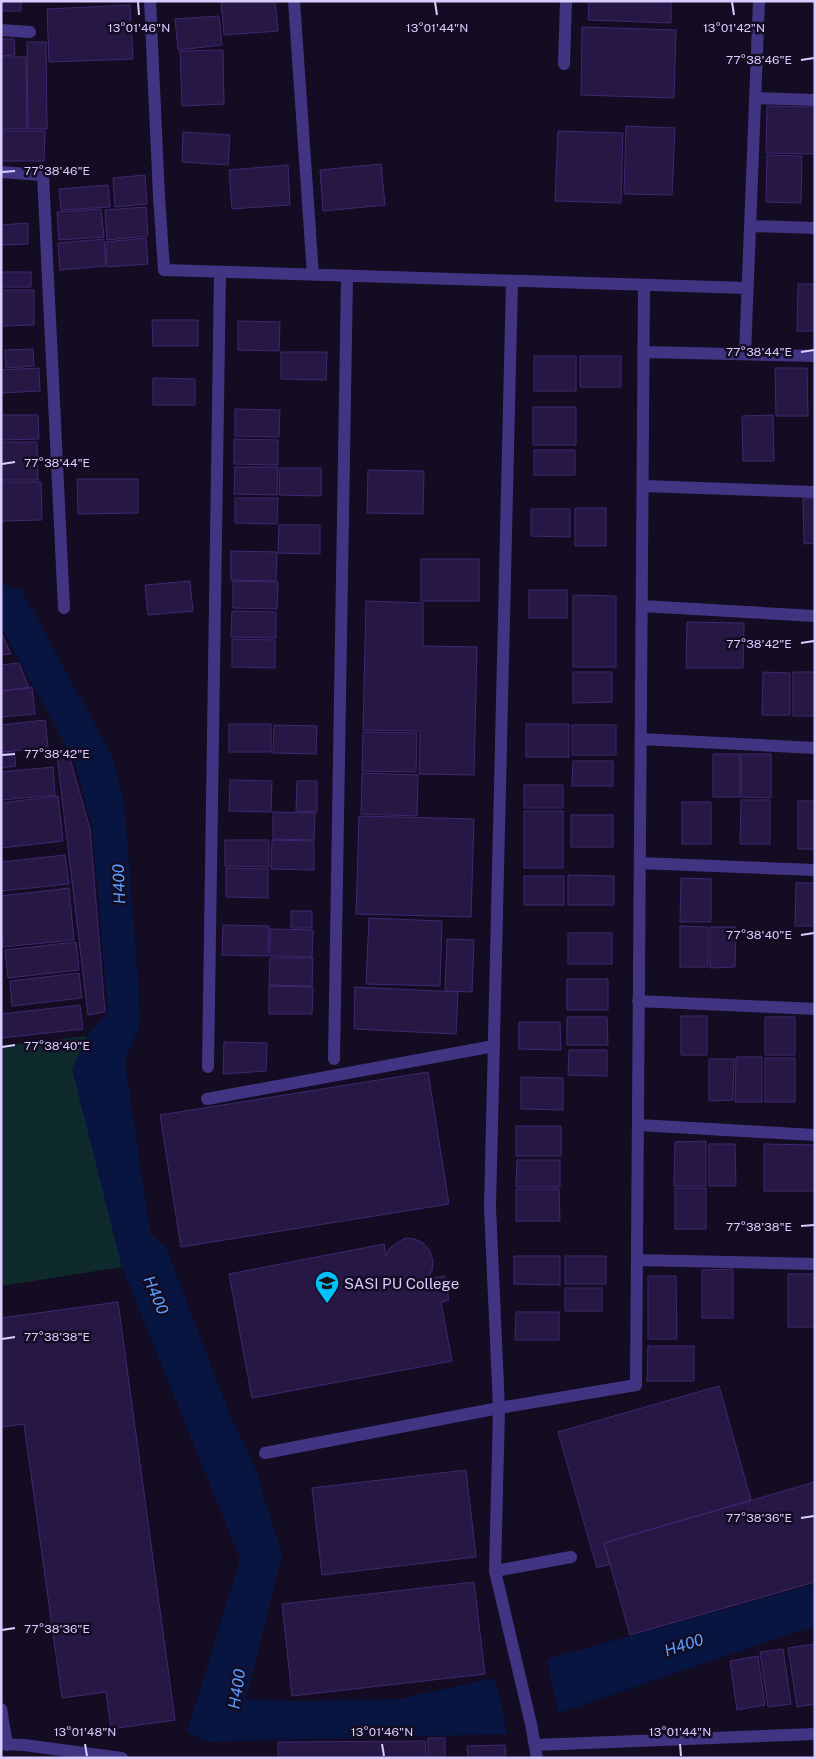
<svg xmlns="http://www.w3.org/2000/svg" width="816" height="1759" viewBox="0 0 816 1759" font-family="'Public Sans',sans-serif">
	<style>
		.green { fill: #0f2a2c }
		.water { fill: #071540 }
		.building { fill: #261744; stroke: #3f2871 }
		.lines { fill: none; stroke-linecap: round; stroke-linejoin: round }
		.minor { stroke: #413583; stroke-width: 12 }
		.ticks { fill: none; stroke: #d9cdff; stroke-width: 2 }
		.labels { text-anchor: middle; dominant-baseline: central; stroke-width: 5; stroke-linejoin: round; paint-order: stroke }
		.poi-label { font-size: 15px; fill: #d9cdff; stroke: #130c22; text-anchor: start }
		.water-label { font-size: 16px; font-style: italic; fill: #5ba0ff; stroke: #130c22 }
		.ticks-label { font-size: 12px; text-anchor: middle; fill: #d9cdff; stroke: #130c22; stroke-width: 5; stroke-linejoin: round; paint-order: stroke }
	</style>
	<rect width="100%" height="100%" fill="#130c22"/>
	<path class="green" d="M 87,1036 L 73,1069 L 122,1267 L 1,1286 L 1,1046 Z"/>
	<path class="water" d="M 1,584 L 22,591 L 112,756 L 124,800 L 139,993 L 140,1025 L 125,1061 L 150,1233 L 167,1250 L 228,1410 L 255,1468 L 282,1554 L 246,1699 L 299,1701 L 399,1699 L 494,1678 L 500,1698 L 507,1734 L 207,1742 L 187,1732 L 240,1559 L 122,1267 L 72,1069 L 87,1036 L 108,1012 L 92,826 L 75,763 L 1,627 Z
		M 815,1584 L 815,1626 L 558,1713 L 547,1659 Z"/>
	<path class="building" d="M 1,1 L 21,1 L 21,11 L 1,11 Z
		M 221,1 L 275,1 L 278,31 L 224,35 Z
		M 589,1 L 671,1 L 671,23 L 588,20 Z
		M 130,5 L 133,59 L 49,62 L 47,9 Z
		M 219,16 L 222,45 L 178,50 L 175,19 Z
		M 582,27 L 676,30 L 674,98 L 581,95 Z
		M 1,39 L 14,39 L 15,55 L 1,56 Z
		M 27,42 L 46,42 L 47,129 L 28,129 Z
		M 223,50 L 224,104 L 182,106 L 180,51 Z
		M 1,57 L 26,57 L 27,129 L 1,129 Z
		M 767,106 L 815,107 L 815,154 L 766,153 Z
		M 626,126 L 675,128 L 672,195 L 624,194 Z
		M 2,131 L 45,131 L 44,161 L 2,161 Z
		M 558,131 L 623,133 L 621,203 L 555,201 Z
		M 183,132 L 230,135 L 228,165 L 182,162 Z
		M 767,155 L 802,156 L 801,203 L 766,202 Z
		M 381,164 L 385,205 L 323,211 L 320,170 Z
		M 288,165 L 290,205 L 232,209 L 229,170 Z
		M 145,175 L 147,204 L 115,207 L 113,178 Z
		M 108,185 L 110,207 L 61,210 L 59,189 Z
		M 146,207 L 148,236 L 107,240 L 105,210 Z
		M 101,209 L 104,237 L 59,240 L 57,212 Z
		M 28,223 L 28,244 L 1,245 L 1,225 Z
		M 146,238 L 148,264 L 107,267 L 106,242 Z
		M 104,239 L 106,266 L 60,270 L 58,243 Z
		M 1,272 L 31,272 L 31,287 L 1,287 Z
		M 798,284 L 815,284 L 815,331 L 797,331 Z
		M 1,290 L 34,290 L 34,325 L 1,326 Z
		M 152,320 L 198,320 L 198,346 L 153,346 Z
		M 238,321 L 280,322 L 279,351 L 238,350 Z
		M 33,349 L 34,366 L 6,368 L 5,350 Z
		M 281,352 L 327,352 L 326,380 L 281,379 Z
		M 534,356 L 576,356 L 576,391 L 534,391 Z
		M 580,356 L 621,356 L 621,387 L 580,387 Z
		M 39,368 L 40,391 L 1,393 L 1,370 Z
		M 775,368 L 807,368 L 808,416 L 776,416 Z
		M 153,378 L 195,379 L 195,405 L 153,405 Z
		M 533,407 L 576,407 L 576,445 L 533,445 Z
		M 235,409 L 280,410 L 279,437 L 235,436 Z
		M 1,415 L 38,415 L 39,439 L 1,440 Z
		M 773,415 L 774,461 L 743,461 L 742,416 Z
		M 234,439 L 278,440 L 278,465 L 234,464 Z
		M 1,442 L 37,442 L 38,480 L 1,480 Z
		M 534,450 L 575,450 L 575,475 L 534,475 Z
		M 235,467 L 278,467 L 277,495 L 234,494 Z
		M 280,468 L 321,468 L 321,496 L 279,495 Z
		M 368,470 L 424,471 L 423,514 L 367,513 Z
		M 77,479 L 138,479 L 138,513 L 78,514 Z
		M 1,482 L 41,482 L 42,520 L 1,521 Z
		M 235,498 L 278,498 L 277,524 L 235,523 Z
		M 803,499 L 815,499 L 815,543 L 804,544 Z
		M 575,508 L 606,508 L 606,546 L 575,546 Z
		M 531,509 L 570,509 L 570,537 L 531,536 Z
		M 279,525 L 320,525 L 320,554 L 278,553 Z
		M 231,551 L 277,552 L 276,581 L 231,580 Z
		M 421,559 L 479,559 L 479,601 L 421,601 Z
		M 190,581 L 193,611 L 148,615 L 145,585 Z
		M 233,581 L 278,582 L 277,609 L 233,608 Z
		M 529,590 L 567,590 L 567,618 L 529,618 Z
		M 573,595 L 616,596 L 616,667 L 573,667 Z
		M 366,601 L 423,603 L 423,646 L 477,647 L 474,775 L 419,774 L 420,731 L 363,730 Z
		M 232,611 L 276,612 L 276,638 L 231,637 Z
		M 687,622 L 744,623 L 743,668 L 686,668 Z
		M 1,632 L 11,654 L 1,655 Z
		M 232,639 L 275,640 L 275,668 L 232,667 Z
		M 19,663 L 29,688 L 1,691 L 1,665 Z
		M 573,672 L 612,672 L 612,702 L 573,703 Z
		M 763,672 L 790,673 L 790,715 L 762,715 Z
		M 793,672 L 815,672 L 815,716 L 793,716 Z
		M 32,687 L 35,714 L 1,717 L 1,691 Z
		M 45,720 L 48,747 L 1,752 L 1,725 Z
		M 229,724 L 271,724 L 271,752 L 229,752 Z
		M 526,724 L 569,724 L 569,757 L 526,757 Z
		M 274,725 L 317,726 L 316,754 L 273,753 Z
		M 572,725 L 616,725 L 616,755 L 572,755 Z
		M 363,732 L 417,733 L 416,772 L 362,771 Z
		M 14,751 L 16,766 L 1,768 L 1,752 Z
		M 713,754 L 740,754 L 740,797 L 713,797 Z
		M 741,754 L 771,754 L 771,798 L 741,797 Z
		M 69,755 L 90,829 L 105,1012 L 88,1015 L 57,756 Z
		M 573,761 L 613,761 L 613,786 L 572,786 Z
		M 53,767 L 55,795 L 1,800 L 1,772 Z
		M 362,773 L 418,775 L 417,816 L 361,814 Z
		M 230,780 L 272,781 L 271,812 L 229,811 Z
		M 297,781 L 317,781 L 317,812 L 296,811 Z
		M 524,785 L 563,785 L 563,808 L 524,808 Z
		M 58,796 L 63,841 L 1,848 L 1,803 Z
		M 741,800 L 770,800 L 770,844 L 740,844 Z
		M 798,801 L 815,801 L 815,849 L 798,849 Z
		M 682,802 L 711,802 L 711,844 L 682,844 Z
		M 524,811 L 563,811 L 563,868 L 524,868 Z
		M 273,812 L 315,813 L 314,840 L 273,839 Z
		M 571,815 L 613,815 L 613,847 L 571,847 Z
		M 359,816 L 474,819 L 471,917 L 356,914 Z
		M 225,840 L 269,840 L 269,867 L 225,866 Z
		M 272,840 L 314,841 L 314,870 L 271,869 Z
		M 65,855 L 69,884 L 1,891 L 1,862 Z
		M 226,868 L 268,869 L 268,898 L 226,897 Z
		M 568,875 L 614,876 L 614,905 L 568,905 Z
		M 524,876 L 564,876 L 564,905 L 524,905 Z
		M 681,878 L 711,879 L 711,922 L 680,922 Z
		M 796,883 L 815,883 L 815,926 L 795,926 Z
		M 69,888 L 74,940 L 3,947 L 1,929 L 1,896 Z
		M 291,911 L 312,911 L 312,928 L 291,928 Z
		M 369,918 L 442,921 L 440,986 L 366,984 Z
		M 223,925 L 269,926 L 268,956 L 222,955 Z
		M 680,926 L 708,927 L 708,967 L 680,967 Z
		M 710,927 L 736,927 L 735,967 L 710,968 Z
		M 270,929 L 313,930 L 312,957 L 270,956 Z
		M 568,933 L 612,933 L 612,964 L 568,964 Z
		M 447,939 L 474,940 L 472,992 L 445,991 Z
		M 76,942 L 79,970 L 8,978 L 5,950 Z
		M 270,958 L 313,958 L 312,986 L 269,985 Z
		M 79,973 L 82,998 L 12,1006 L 10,981 Z
		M 567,979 L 608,979 L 608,1010 L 567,1010 Z
		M 269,986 L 313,987 L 312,1014 L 269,1014 Z
		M 355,987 L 458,992 L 456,1034 L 354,1029 Z
		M 80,1005 L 83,1029 L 1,1038 L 1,1014 Z
		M 681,1016 L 707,1016 L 707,1055 L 681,1055 Z
		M 567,1017 L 607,1017 L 608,1045 L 567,1045 Z
		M 765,1017 L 795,1017 L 795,1055 L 765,1055 Z
		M 519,1022 L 560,1022 L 561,1050 L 519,1049 Z
		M 224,1042 L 267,1043 L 266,1071 L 223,1074 Z
		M 569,1050 L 607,1050 L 607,1076 L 568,1075 Z
		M 736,1057 L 762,1057 L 762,1102 L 735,1102 Z
		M 765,1058 L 795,1058 L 795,1102 L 765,1102 Z
		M 709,1059 L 734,1059 L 733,1100 L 709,1101 Z
		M 428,1072 L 449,1204 L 181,1247 L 160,1115 Z
		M 521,1077 L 563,1078 L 563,1110 L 521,1109 Z
		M 516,1126 L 561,1126 L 561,1156 L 516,1156 Z
		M 706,1141 L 706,1186 L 674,1186 L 675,1142 Z
		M 709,1144 L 735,1144 L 736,1186 L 709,1186 Z
		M 764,1144 L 815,1145 L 815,1191 L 764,1191 Z
		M 517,1160 L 560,1160 L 560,1187 L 516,1187 Z
		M 675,1188 L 706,1188 L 706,1229 L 675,1229 Z
		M 516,1189 L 559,1189 L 560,1221 L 516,1221 Z
		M 406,1238 L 415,1239 L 423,1243 L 430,1251 L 433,1261 L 432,1271 L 426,1280 L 444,1276 L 449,1300 L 441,1302 L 452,1361 L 252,1398 L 229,1274 L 384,1244 L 386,1256 L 390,1248 L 398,1242 Z
		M 514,1256 L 560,1256 L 560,1285 L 514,1284 Z
		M 565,1256 L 606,1256 L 606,1284 L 565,1284 Z
		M 733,1269 L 733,1318 L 702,1318 L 702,1270 Z
		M 788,1274 L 815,1274 L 815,1327 L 788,1327 Z
		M 648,1276 L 676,1276 L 677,1339 L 648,1339 Z
		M 565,1288 L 602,1288 L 602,1311 L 565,1311 Z
		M 118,1302 L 175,1720 L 111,1729 L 106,1692 L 62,1698 L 24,1424 L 1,1427 L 1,1318 Z
		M 516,1312 L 559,1312 L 559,1340 L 515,1340 Z
		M 648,1346 L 694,1346 L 694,1381 L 647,1381 Z
		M 719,1386 L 751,1500 L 604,1543 L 610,1564 L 597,1568 L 558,1432 Z
		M 466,1470 L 476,1557 L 322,1575 L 312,1488 Z
		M 815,1482 L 815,1582 L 630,1635 L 604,1543 Z
		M 474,1582 L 485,1674 L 292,1696 L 282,1604 Z
		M 815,1644 L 815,1704 L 797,1707 L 788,1648 Z
		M 783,1649 L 791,1704 L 768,1707 L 760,1652 Z
		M 758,1656 L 765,1705 L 737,1710 L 730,1661 Z
		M 428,1738 L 445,1738 L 445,1758 L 428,1758 Z
		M 425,1741 L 426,1758 L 278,1758 L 278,1742 Z
		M 505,1745 L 506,1758 L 468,1758 L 467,1746 Z"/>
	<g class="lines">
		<path class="minor" d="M 150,1 L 159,196 L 164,270 L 747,288
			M 294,1 L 313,275
			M 1,30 L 30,32
			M 564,64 L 566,1
			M 755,98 L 815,100
			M 1,172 L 43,175 L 64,608
			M 750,226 L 815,228
			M 512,281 L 490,1208 L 499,1408 L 495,1571 L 531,1724 L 537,1758
			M 643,352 L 815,356
			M 745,354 L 759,1
			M 643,486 L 815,492
			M 642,606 L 815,616
			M 641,739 L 815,748
			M 640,863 L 815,870
			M 638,1001 L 815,1009
			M 334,1059 L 347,276
			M 208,1067 L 220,272
			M 207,1099 L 494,1046
			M 638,1125 L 815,1135
			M 637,1260 L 815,1264
			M 265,1453 L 499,1408 L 636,1385 L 644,285
			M 495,1571 L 571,1557
			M 1,1709 L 7,1745
			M 1,1744 L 24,1745 L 122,1758
			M 535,1745 L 815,1734"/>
	</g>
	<path class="ticks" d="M 138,2 L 139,15M 435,2 L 437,15M 732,2 L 734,15M 801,60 L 814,58M 2,172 L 15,171M 801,352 L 814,350M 2,464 L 15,462M 801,643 L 814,641M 2,755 L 15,754M 801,935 L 814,933M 2,1047 L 15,1045M 801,1226 L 814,1225M 2,1339 L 15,1337M 801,1518 L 814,1516M 2,1630 L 15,1628M 85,1744 L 87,1756M 382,1744 L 384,1756M 680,1744 L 681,1756"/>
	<defs>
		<symbol id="university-pin" viewBox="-11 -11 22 30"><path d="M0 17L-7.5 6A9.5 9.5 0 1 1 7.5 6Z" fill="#00c2f8" stroke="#130c22"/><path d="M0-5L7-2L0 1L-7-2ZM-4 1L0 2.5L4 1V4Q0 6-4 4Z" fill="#111"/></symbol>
	</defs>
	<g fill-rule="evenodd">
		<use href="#university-pin" x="313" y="1269" width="28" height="38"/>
	</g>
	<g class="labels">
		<g class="poi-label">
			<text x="344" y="1283">SASI PU College</text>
		</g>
		<g class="water-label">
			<text transform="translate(119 884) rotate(-92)">H400</text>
			<text transform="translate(156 1295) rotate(67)">H400</text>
			<text transform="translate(684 1645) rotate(-18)">H400</text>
			<text transform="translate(237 1689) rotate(-81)">H400</text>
		</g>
	</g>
	<g class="ticks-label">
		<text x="139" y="32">13°01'46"N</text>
		<text x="437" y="32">13°01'44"N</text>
		<text x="734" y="32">13°01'42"N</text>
		<text x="759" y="64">77°38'46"E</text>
		<text x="57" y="175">77°38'46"E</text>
		<text x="759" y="356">77°38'44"E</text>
		<text x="57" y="467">77°38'44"E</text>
		<text x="759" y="648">77°38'42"E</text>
		<text x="57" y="758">77°38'42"E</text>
		<text x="759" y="939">77°38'40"E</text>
		<text x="57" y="1050">77°38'40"E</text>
		<text x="759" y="1231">77°38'38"E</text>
		<text x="57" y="1341">77°38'38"E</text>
		<text x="759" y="1522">77°38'36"E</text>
		<text x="57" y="1633">77°38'36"E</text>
		<text x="85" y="1736">13°01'48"N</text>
		<text x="382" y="1736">13°01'46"N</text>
		<text x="680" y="1736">13°01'44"N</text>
	</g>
	<rect width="816" height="1759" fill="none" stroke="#d9cdff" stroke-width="5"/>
</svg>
